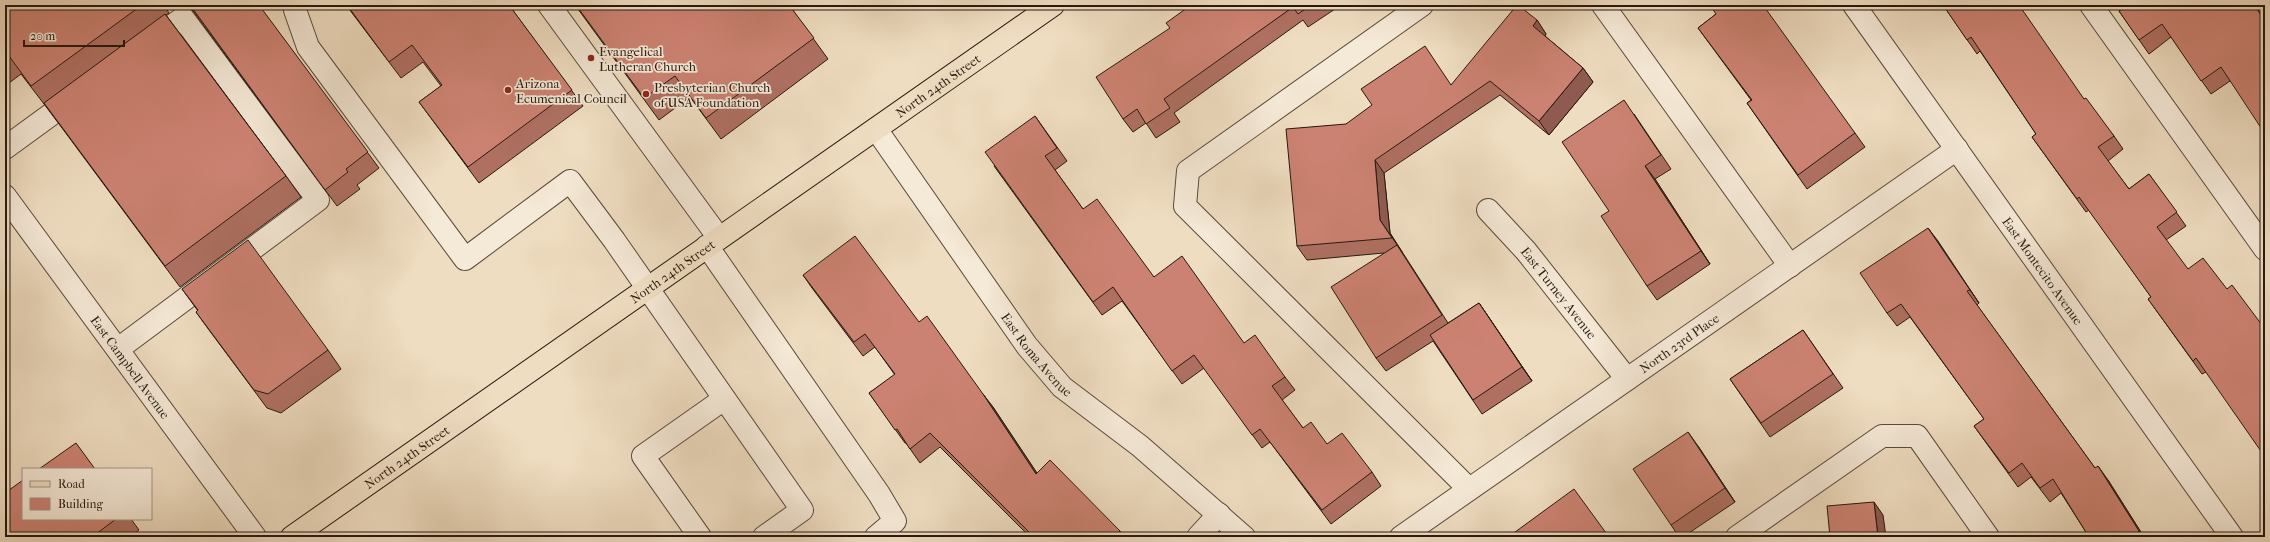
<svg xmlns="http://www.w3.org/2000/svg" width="2270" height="542" viewBox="0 0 2270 542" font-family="'IM FELL French Canon',serif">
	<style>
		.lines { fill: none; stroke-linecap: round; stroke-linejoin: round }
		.minor-casing { stroke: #59493c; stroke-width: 24 }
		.major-casing { stroke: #271810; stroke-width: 24 }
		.minor { stroke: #f5e9d7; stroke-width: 22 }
		.major { stroke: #efddc1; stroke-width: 22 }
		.wall { fill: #af7062; stroke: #271810 }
		.shaded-wall { fill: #8f5b50; stroke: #271810 }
		.building { fill: #cc8272; stroke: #271810 }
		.poi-dot { fill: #8f2418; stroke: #f5e9d7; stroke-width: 1.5 }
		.labels { text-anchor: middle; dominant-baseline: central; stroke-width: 3.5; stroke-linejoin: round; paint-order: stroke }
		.poi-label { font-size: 13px; fill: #271810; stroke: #f5e9d7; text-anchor: start }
		.street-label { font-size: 13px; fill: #271810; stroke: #f5e9d7 }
	</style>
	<rect width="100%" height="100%" fill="#efddc1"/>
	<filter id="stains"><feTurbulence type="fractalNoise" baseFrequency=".005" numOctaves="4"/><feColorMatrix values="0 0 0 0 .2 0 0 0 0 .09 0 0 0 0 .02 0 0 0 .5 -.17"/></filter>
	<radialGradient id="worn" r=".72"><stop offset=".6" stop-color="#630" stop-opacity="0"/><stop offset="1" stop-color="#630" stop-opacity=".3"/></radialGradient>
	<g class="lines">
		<defs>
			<g id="minor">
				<path d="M 297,5 L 295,10 L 308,47 L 465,259 L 570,181 L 614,240 L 802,510 L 764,537"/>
				<path d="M 549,5 L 719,238"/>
				<path d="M 1422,5 L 1188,171 L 1185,206 L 1469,489"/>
				<path d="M 1603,5 L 1790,266"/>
				<path id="s1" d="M 1854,5 L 2232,537"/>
				<path d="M 2091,5 L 2265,249"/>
				<path id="s2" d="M 876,129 L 1027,346 L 1062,387 L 1140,446 L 1244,537"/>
				<path d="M 5,148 L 75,97"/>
				<path id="s3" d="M 5,196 L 255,537"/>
				<path id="s4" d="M 1488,210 L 1526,251 L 1627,379"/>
				<path d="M 707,246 L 879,494 L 895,521 L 876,537"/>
				<path d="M 118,349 L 318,200 L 183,18 L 150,42"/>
				<path d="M 700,537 L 643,456 L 724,399"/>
				<path d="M 1198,537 L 1219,514"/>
				<path id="s5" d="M 1401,537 L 1957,149"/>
				<path d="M 1737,537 L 1882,436 L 1917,436 L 1988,537"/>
			</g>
			<g id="major">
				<path id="s6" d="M 292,537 L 1053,5"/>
			</g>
		</defs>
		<use href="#minor" class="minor-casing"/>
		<use href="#major" class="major-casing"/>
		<use href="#minor" class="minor"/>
		<use href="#major" class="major"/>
	</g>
	<path class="wall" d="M 5,5 L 164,5 L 169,13 L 166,15 L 286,176 L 301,197 L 180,287 L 59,124 L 44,104 L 21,74 L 5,86 Z
		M 179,5 L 261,5 L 259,6 L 379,168 L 357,185 L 360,189 L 337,206 L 193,11 L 188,6 L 180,6 Z
		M 346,5 L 509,5 L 583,106 L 479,183 L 419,102 L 441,86 L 423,62 L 401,78 Z
		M 575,5 L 789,5 L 828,59 L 721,139 L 690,97 L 659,120 Z
		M 1191,5 L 1341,5 L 1308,27 L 1303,20 L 1174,113 L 1180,122 L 1156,138 L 1146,123 L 1133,132 L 1123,119 L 1170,28 Z
		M 1943,5 L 2084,99 L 2114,136 L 2123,149 L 2108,161 L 2129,189 L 2149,174 L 2186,226 L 2166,240 L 2206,372 L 2202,374 L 2148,299 L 2151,297 L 2089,210 L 2086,212 L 2032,137 L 2036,134 L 1980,51 L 1977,54 Z
		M 2128,5 L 2255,5 L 2265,21 L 2230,81 L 2211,94 L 2171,37 L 2149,54 L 2119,11 Z
		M 1716,14 L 1855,133 L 1865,147 L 1807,189 L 1747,103 L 1751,100 L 1698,28 Z
		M 1537,20 L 1546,34 L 1545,36 L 1583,68 L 1593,82 L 1549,135 L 1500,95 L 1384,173 L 1390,233 L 1448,323 L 1479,303 L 1532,381 L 1482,414 L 1433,341 L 1386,371 L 1376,358 L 1384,253 L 1307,260 L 1297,246 L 1346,124 L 1451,85 Z
		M 1634,114 L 1671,169 L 1655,179 L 1710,264 L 1657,300 L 1647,286 L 1609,211 Z
		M 1035,116 L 1067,161 L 1055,170 L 1083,209 L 1154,277 L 1244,343 L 1285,377 L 1295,390 L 1282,400 L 1303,428 L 1327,444 L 1372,472 L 1381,486 L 1331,524 L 1270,442 L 1262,448 L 1204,368 L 1182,384 L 1122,301 L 1102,315 L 994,166 Z
		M 1928,228 L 1979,303 L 1977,305 L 2095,468 L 2108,480 L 2144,537 L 2089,537 L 2061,493 L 2050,502 L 2031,477 L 2018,487 L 1974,426 L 1984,419 L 1910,317 L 1897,326 L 1887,313 Z
		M 803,275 L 919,322 L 993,407 L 1037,473 L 1120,531 L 1124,537 L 1030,537 L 940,447 L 920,463 L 906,443 L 905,443 L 869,393 L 895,375 L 875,347 L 863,356 L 812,288 Z
		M 182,289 L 328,350 L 341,369 L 281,413 L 267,408 L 209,330 L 196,312 L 198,311 Z
		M 1803,330 L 1843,388 L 1770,437 L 1730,379 Z
		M 1698,446 L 1735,502 L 1683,537 L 1679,537 L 1671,525 Z
		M 23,519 L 131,519 L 139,530 L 130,537 L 5,537 Z"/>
	<path class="shaded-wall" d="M 1537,20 L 1546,34 L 1542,40 L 1533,26 Z
		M 1583,68 L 1593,82 L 1549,135 L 1539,121 Z
		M 1375,160 L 1384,173 L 1390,233 L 1402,252 L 1380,220 Z
		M 1645,166 L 1655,179 L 1710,264 L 1701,251 Z
		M 1928,228 L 1938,241 L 1979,303 L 1970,290 Z
		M 1479,303 L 1488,316 L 1532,381 L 1522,367 Z
		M 983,394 L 993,407 L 1046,487 L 1036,474 Z
		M 1688,432 L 1698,446 L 1735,502 L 1725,488 Z
		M 2098,466 L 2108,480 L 2144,537 L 2139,531 Z
		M 1874,502 L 1883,515 L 1886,537 L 1878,537 Z"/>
	<path class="building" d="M 5,5 L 142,5 L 31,86 L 9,56 L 5,59 Z
		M 190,5 L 259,5 L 368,152 L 346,169 L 348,172 L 325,190 Z
		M 347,5 L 509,5 L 572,90 L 468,167 L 419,102 L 442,85 L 412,45 L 389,62 Z
		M 576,5 L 789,5 L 814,38 L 706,118 L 675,76 L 644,98 Z
		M 1191,5 L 1311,5 L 1298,14 L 1293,7 L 1164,99 L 1170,108 L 1146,124 L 1137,109 L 1123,119 L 1096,77 L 1170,28 L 1166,23 Z
		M 1517,5 L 1518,5 L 1537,20 L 1533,26 L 1583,68 L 1539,121 L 1490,81 L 1375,160 L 1380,220 L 1392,238 L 1297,246 L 1286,129 L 1346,124 L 1372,105 L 1361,89 L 1425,46 L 1451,85 Z
		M 1710,5 L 1763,5 L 1855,133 L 1798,175 L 1747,103 L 1752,100 L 1698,28 L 1716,14 Z
		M 1943,5 L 2019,5 L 2084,99 L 2086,98 L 2114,136 L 2098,147 L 2129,189 L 2149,174 L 2177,212 L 2157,227 L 2188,269 L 2203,258 L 2227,289 L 2232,285 L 2265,329 L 2265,457 L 2196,358 L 2193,361 L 2148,299 L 2151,297 L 2079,197 L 2077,199 L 2032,137 L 2036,134 L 1971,37 L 1967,40 Z
		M 2128,5 L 2254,5 L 2265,21 L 2265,134 L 2221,67 L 2201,81 L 2162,24 L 2139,40 L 2119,11 Z
		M 165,14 L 286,176 L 165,266 L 44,103 Z
		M 1624,100 L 1661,155 L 1645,166 L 1701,251 L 1647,286 L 1601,216 L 1609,211 L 1562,142 Z
		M 1035,116 L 1057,148 L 1045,156 L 1083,209 L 1097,199 L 1154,277 L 1182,256 L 1244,343 L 1255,335 L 1285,377 L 1272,386 L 1303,428 L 1311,422 L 1327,444 L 1342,433 L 1372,472 L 1322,510 L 1260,429 L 1252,435 L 1194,355 L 1172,371 L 1113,287 L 1093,302 L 985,152 Z
		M 1928,228 L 1970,290 L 1967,291 L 2095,468 L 2098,466 L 2139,531 L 2137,533 L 2140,537 L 2089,537 L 2053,479 L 2040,488 L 2022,463 L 2009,473 L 1974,426 L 1984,419 L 1901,304 L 1887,313 L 1860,273 Z
		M 855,236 L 919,322 L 927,316 L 983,394 L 1036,474 L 1050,460 L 1120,531 L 1115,537 L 1034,537 L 930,433 L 910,449 L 897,429 L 895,430 L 869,393 L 895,374 L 865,334 L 854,342 L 803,275 Z
		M 248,240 L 328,350 L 268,394 L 254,390 L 196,312 L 198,310 L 182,289 Z
		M 1397,245 L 1442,315 L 1376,358 L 1331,287 Z
		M 1479,303 L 1522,367 L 1473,400 L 1430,335 Z
		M 1803,330 L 1833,374 L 1761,423 L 1730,379 Z
		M 1688,432 L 1725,488 L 1671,525 L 1633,469 Z
		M 76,443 L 95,469 L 39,469 Z
		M 23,480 L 23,519 L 116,519 L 92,537 L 5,537 L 5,493 Z
		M 1574,489 L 1609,537 L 1513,537 L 1511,535 Z
		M 1874,502 L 1878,537 L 1830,537 L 1827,506 Z
		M 1470,534 L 1473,537 L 1466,537 Z"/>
	<g class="poi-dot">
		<circle cx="591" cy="58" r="4"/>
		<circle cx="508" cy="90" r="4"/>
		<circle cx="646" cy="94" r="4"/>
	</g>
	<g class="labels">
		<g class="poi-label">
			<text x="599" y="51">Evangelical<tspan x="599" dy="15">Lutheran Church</tspan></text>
			<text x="516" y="83">Arizona<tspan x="516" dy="15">Ecumenical Council</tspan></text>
			<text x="654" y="87">Presbyterian Church<tspan x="654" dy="15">of USA Foundation</tspan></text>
		</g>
		<g class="street-label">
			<text stroke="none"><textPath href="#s6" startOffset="788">North 24th Street</textPath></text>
			<text stroke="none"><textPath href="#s6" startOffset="464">North 24th Street</textPath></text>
			<text stroke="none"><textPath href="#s1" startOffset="326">East Montecito Avenue</textPath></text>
			<text stroke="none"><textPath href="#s4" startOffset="109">East Turney Avenue</textPath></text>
			<text stroke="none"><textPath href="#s5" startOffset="339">North 23rd Place</textPath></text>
			<text stroke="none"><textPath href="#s2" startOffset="277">East Roma Avenue</textPath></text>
			<text stroke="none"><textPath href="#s3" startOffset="212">East Campbell Avenue</textPath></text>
			<text stroke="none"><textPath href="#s6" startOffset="140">North 24th Street</textPath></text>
		</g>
	</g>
	<rect width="2270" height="542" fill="none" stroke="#efddc1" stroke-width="20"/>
	<rect x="6" y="6" width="2258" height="530" fill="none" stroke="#271810" stroke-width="2"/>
	<rect x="10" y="10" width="2250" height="522" fill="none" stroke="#271810"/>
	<rect x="22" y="468" width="130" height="52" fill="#f5e9d7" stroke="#a39587"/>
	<rect x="30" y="481" width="20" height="6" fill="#efddc1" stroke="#a39587"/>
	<text x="58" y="488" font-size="12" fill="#271810">Road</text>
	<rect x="30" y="498" width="20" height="12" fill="#cc8272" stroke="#a39587"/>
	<text x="58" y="508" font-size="12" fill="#271810">Building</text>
	<path d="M24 40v6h100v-6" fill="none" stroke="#271810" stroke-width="2"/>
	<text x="30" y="40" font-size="12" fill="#271810" stroke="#f5e9d7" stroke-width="3" paint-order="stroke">20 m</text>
	<rect width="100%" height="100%" filter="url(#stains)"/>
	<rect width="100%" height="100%" fill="url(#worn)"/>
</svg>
